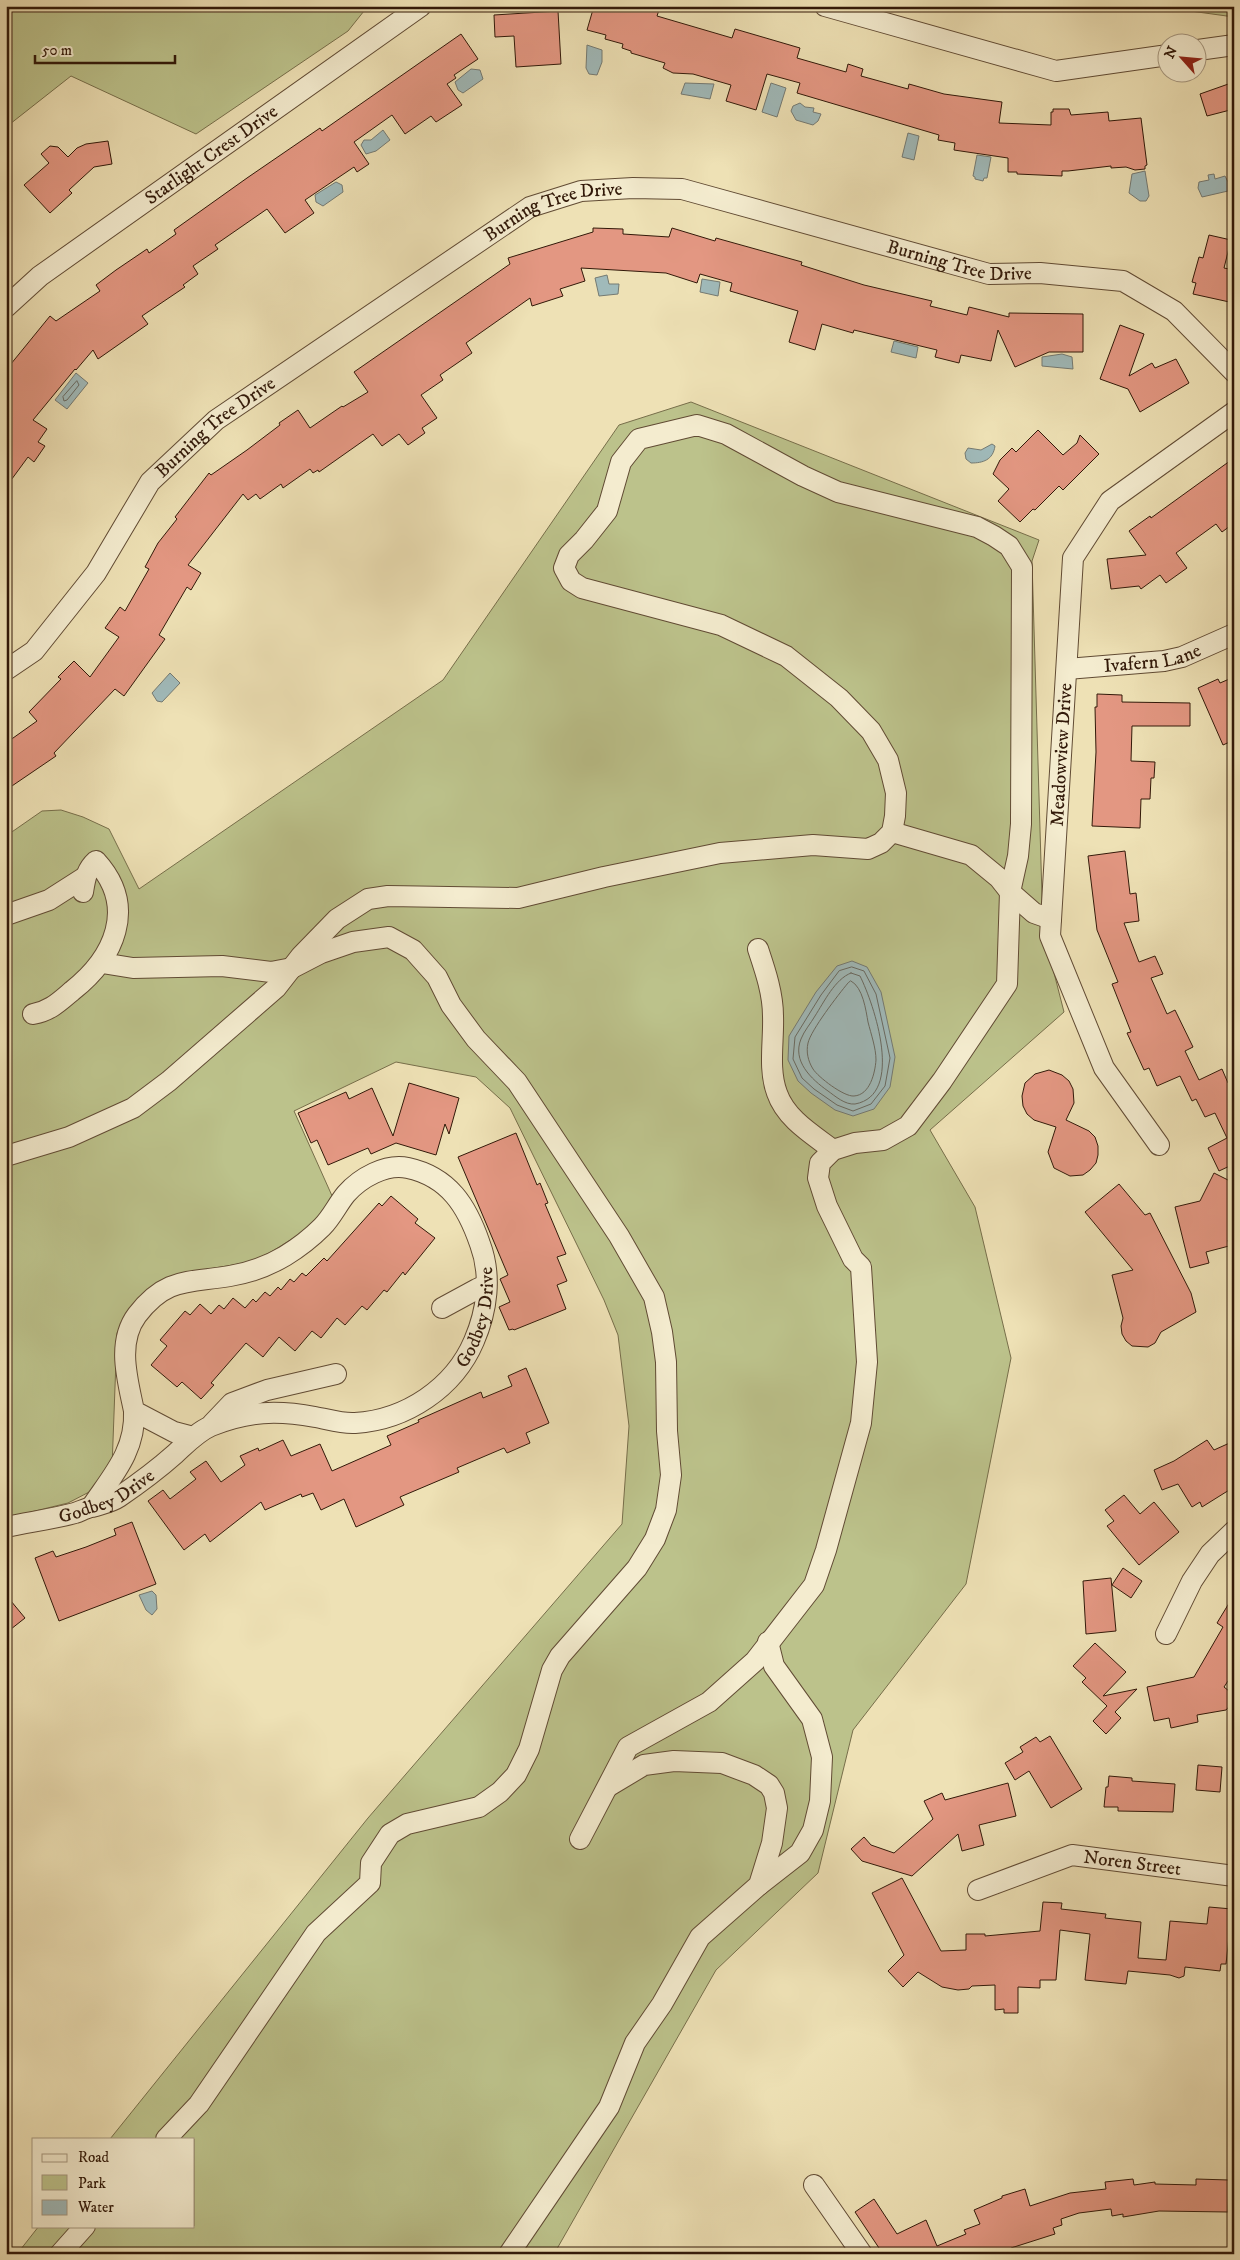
<svg xmlns="http://www.w3.org/2000/svg" width="1240" height="2260" viewBox="0 0 1240 2260" font-family="'IM FELL DW Pica',serif">
	<style>
		.green { fill: #bcc28b; stroke: #776e4a }
		.water { fill: #a0baba; stroke: #747a73 }
		.lines { fill: none; stroke-linecap: round; stroke-linejoin: round }
		.shore { stroke: #696a62; stroke-width: 1 }
		.building { fill: #e39782; stroke: #321909 }
		.minor-casing { stroke: #614b34; stroke-width: 22 }
		.minor { stroke: #f4eccf; stroke-width: 20 }
		.labels { text-anchor: middle; dominant-baseline: central; stroke-width: 4.5; stroke-linejoin: round; paint-order: stroke }
		.street-label { font-size: 19px; fill: #321909; stroke: #f4eccf }
	</style>
	<rect width="100%" height="100%" fill="#eee1b5"/>
	<filter id="stains"><feTurbulence type="fractalNoise" baseFrequency=".004" numOctaves="4"/><feColorMatrix values="0 0 0 0 .2 0 0 0 0 .09 0 0 0 0 .02 0 0 0 .5 -.17"/></filter>
	<radialGradient id="worn" r=".72"><stop offset=".6" stop-color="#630" stop-opacity="0"/><stop offset="1" stop-color="#630" stop-opacity=".3"/></radialGradient>
	<path class="green" d="M 6,6 L 368,6 L 348,31 L 196,134 L 71,76 L 10,124 L 6,133 Z
		M 1154,6 L 1234,6 L 1234,17 Z
		M 691,402 L 1039,540 L 1032,561 L 1043,930 L 1064,1012 L 930,1130 L 975,1207 L 1011,1358 L 966,1584 L 853,1730 L 818,1873 L 716,1970 L 554,2254 L 17,2254 L 39,2226 L 194,2226 L 194,2139 L 110,2139 L 368,1818 L 622,1524 L 629,1426 L 618,1335 L 604,1300 L 510,1108 L 476,1077 L 396,1062 L 294,1111 L 333,1198 L 308,1229 L 271,1252 L 251,1262 L 178,1274 L 130,1309 L 117,1333 L 112,1468 L 93,1490 L 68,1503 L 6,1518 L 6,836 L 42,811 L 61,810 L 83,817 L 109,829 L 139,889 L 443,680 L 619,425 Z"/>
	<path class="water" d="M 587,45 L 602,50 L 602,62 L 597,75 L 589,74 L 586,68 Z
		M 471,69 L 480,70 L 483,79 L 463,93 L 458,90 L 455,82 Z
		M 685,83 L 714,84 L 710,99 L 681,94 Z
		M 771,83 L 786,88 L 777,117 L 762,112 Z
		M 800,103 L 805,107 L 814,108 L 813,112 L 821,114 L 818,121 L 813,125 L 796,120 L 791,111 L 793,106 Z
		M 383,130 L 390,140 L 376,151 L 366,154 L 361,145 L 364,140 L 371,140 Z
		M 908,133 L 919,136 L 914,160 L 902,157 Z
		M 977,155 L 991,157 L 987,178 L 984,178 L 983,181 L 975,179 L 975,177 L 973,176 Z
		M 1145,171 L 1149,196 L 1146,201 L 1140,201 L 1129,193 L 1132,174 Z
		M 1214,174 L 1215,179 L 1225,176 L 1228,182 L 1228,191 L 1202,197 L 1198,188 L 1199,182 L 1209,180 L 1208,175 Z
		M 336,182 L 342,185 L 343,192 L 323,206 L 316,202 L 315,195 Z
		M 607,275 L 609,284 L 619,284 L 618,294 L 599,296 L 595,278 Z
		M 702,279 L 720,282 L 718,296 L 700,292 Z
		M 894,341 L 918,347 L 916,358 L 891,352 Z
		M 1062,354 L 1072,357 L 1073,369 L 1042,366 L 1042,357 Z
		M 76,373 L 88,383 L 67,409 L 55,400 Z
		M 992,444 L 995,446 C 993,460 983,463 971,463 L 966,459 L 965,453 L 968,448 L 981,450 Z
		M 170,673 L 180,683 L 162,702 L 157,701 L 152,693 Z
		M 852,961 L 867,967 L 881,992 L 895,1057 L 890,1087 L 874,1109 L 853,1116 L 835,1110 L 811,1093 L 798,1081 L 788,1060 L 789,1036 L 816,992 L 837,966 Z
		M 152,1591 L 156,1595 L 157,1609 L 152,1615 L 146,1610 L 139,1595 Z"/>
	<g class="lines">
		<path class="shore" d="M 77,381 L 79,385 L 67,400 L 64,401 L 63,397 Z
			M 852,967 L 864,971 L 876,994 L 890,1058 L 885,1086 L 871,1104 L 853,1111 L 837,1105 L 814,1089 L 802,1078 L 793,1059 L 795,1037 L 821,995 L 839,971 Z
			M 851,973 L 860,976 C 874,1004 905,1095 855,1104 C 845,1105 835,1096 828,1091 C 811,1079 792,1061 801,1039 C 804,1031 811,1023 815,1016 C 824,1002 835,979 851,973 Z
			M 851,981 C 863,987 866,1011 868,1022 C 871,1034 876,1048 876,1060 C 875,1073 870,1095 854,1096 C 844,1097 818,1077 813,1069 C 808,1061 806,1052 808,1043 C 811,1030 838,995 848,983 Z"/>
	</g>
	<path class="building" d="M 594,6 L 647,6 L 659,10 L 657,16 L 732,38 L 735,29 L 800,48 L 797,58 L 846,72 L 848,64 L 863,69 L 861,76 L 908,89 L 909,84 L 944,94 L 1002,102 L 999,123 L 1051,125 L 1051,112 L 1053,112 L 1053,109 L 1069,109 L 1071,115 L 1108,112 L 1109,121 L 1141,118 L 1147,165 L 1145,166 L 1145,169 L 1135,170 L 1126,167 L 1111,168 L 1111,166 L 1068,171 L 1062,171 L 1062,176 L 1017,174 L 1017,172 L 1008,172 L 1008,158 L 954,150 L 955,143 L 938,140 L 939,135 L 797,93 L 800,83 L 767,74 L 756,110 L 726,101 L 731,85 L 693,74 L 673,73 L 663,68 L 665,63 L 631,53 L 631,51 L 622,48 L 623,44 L 605,39 L 606,35 L 587,30 Z
		M 558,11 L 561,64 L 516,67 L 514,36 L 495,37 L 494,15 Z
		M 461,34 L 478,59 L 454,75 L 456,78 L 447,84 L 462,105 L 436,122 L 431,116 L 405,134 L 392,115 L 354,142 L 369,164 L 357,172 L 354,167 L 305,200 L 314,213 L 285,233 L 267,209 L 215,245 L 218,249 L 193,266 L 198,274 L 183,285 L 185,287 L 142,316 L 148,324 L 98,359 L 93,350 L 76,370 L 75,369 L 33,420 L 47,429 L 38,442 L 45,446 L 34,462 L 28,457 L 6,487 L 6,370 L 50,316 L 56,321 L 100,291 L 96,285 L 116,270 L 147,249 L 149,253 L 176,234 L 174,230 L 247,178 L 320,128 L 322,131 Z
		M 1234,82 L 1234,109 L 1207,116 L 1200,94 Z
		M 108,141 L 112,164 L 94,167 L 69,190 L 72,193 L 50,213 L 24,185 L 49,163 L 41,154 L 50,146 L 58,147 L 68,157 L 77,148 L 86,144 Z
		M 593,228 L 623,229 L 623,234 L 669,237 L 672,228 L 715,241 L 716,238 L 802,262 L 801,265 L 864,285 L 932,301 L 930,306 L 967,315 L 969,307 L 1009,317 L 1009,313 L 1083,314 L 1083,352 L 1049,352 L 1015,367 L 998,330 L 991,361 L 961,355 L 959,363 L 935,357 L 937,350 L 854,330 L 853,333 L 822,324 L 815,350 L 789,342 L 798,311 L 730,291 L 732,283 L 700,274 L 697,283 L 666,273 L 581,268 L 585,281 L 560,289 L 563,296 L 532,306 L 530,298 L 466,343 L 472,353 L 440,375 L 443,380 L 421,395 L 437,418 L 422,428 L 425,433 L 408,445 L 399,434 L 382,446 L 373,434 L 319,472 L 318,470 L 313,473 L 310,469 L 283,488 L 281,484 L 260,499 L 256,494 L 248,500 L 243,494 L 188,565 L 201,573 L 191,590 L 187,587 L 159,635 L 165,639 L 124,696 L 115,689 L 54,753 L 56,756 L 6,790 L 6,743 L 37,721 L 29,712 L 61,679 L 58,677 L 74,661 L 90,677 L 119,637 L 105,628 L 120,607 L 125,611 L 149,569 L 145,567 L 158,543 L 177,519 L 175,517 L 209,473 L 211,475 L 247,450 L 280,425 L 279,423 L 298,410 L 310,428 L 342,406 L 343,407 L 368,392 L 354,372 L 510,264 L 508,258 L 593,232 Z
		M 1209,235 L 1231,240 L 1224,268 L 1234,270 L 1234,303 L 1193,294 L 1196,283 L 1192,282 L 1199,257 L 1203,258 Z
		M 1120,325 L 1144,334 L 1129,376 L 1152,363 L 1155,368 L 1176,359 L 1189,383 L 1140,412 L 1128,389 L 1100,379 Z
		M 1038,430 L 1063,455 L 1077,443 L 1080,435 L 1099,454 L 1063,490 L 1059,486 L 1035,510 L 1033,509 L 1020,522 L 998,501 L 1009,489 L 993,474 L 1000,460 L 1012,448 L 1016,452 Z
		M 1234,458 L 1234,523 L 1222,532 L 1216,524 L 1176,553 L 1187,568 L 1166,583 L 1160,575 L 1141,589 L 1139,586 L 1111,589 L 1107,559 L 1146,555 L 1129,531 L 1150,516 L 1151,518 Z
		M 1234,677 L 1234,740 L 1223,745 L 1198,688 L 1218,679 L 1220,683 Z
		M 1097,694 L 1122,695 L 1122,702 L 1190,703 L 1190,726 L 1132,726 L 1131,761 L 1155,762 L 1154,778 L 1151,778 L 1150,799 L 1141,799 L 1140,828 L 1092,826 L 1096,752 L 1095,707 L 1097,707 Z
		M 1125,851 L 1130,894 L 1136,893 L 1139,921 L 1124,923 L 1139,962 L 1155,956 L 1163,974 L 1151,978 L 1167,1014 L 1175,1010 L 1193,1047 L 1185,1051 L 1199,1080 L 1222,1069 L 1228,1083 L 1234,1080 L 1234,1164 L 1219,1171 L 1208,1148 L 1227,1138 L 1215,1113 L 1205,1117 L 1196,1099 L 1192,1101 L 1180,1076 L 1157,1086 L 1149,1068 L 1144,1070 L 1127,1033 L 1131,1032 L 1112,984 L 1118,982 L 1097,930 L 1088,856 Z
		M 1049,1070 L 1062,1075 L 1069,1081 L 1073,1089 L 1074,1103 L 1066,1120 L 1089,1131 L 1095,1137 L 1098,1146 L 1098,1155 L 1096,1163 L 1090,1170 L 1083,1175 L 1070,1176 L 1054,1168 L 1048,1152 L 1056,1127 L 1034,1120 L 1027,1114 L 1023,1106 L 1022,1096 L 1025,1083 L 1035,1074 Z
		M 409,1083 L 459,1098 L 449,1134 L 445,1124 L 436,1155 L 396,1143 L 371,1154 L 368,1148 L 328,1165 L 317,1140 L 311,1143 L 298,1113 L 346,1092 L 349,1099 L 372,1088 L 393,1136 Z
		M 516,1133 L 537,1185 L 540,1183 L 548,1203 L 545,1204 L 566,1254 L 557,1257 L 567,1281 L 557,1285 L 566,1309 L 514,1330 L 513,1329 L 509,1330 L 499,1307 L 510,1302 L 500,1279 L 508,1275 L 458,1157 Z
		M 1214,1173 L 1234,1183 L 1234,1239 L 1228,1240 L 1229,1246 L 1206,1252 L 1209,1263 L 1190,1268 L 1175,1207 L 1200,1201 Z
		M 1119,1184 L 1145,1215 L 1150,1213 L 1191,1293 L 1196,1312 L 1161,1332 L 1155,1343 L 1148,1347 L 1132,1346 L 1126,1341 L 1122,1334 L 1121,1326 L 1123,1318 L 1112,1275 L 1133,1270 L 1085,1212 Z
		M 391,1196 L 418,1219 L 415,1223 L 435,1238 L 405,1275 L 403,1272 L 387,1292 L 384,1290 L 367,1310 L 362,1306 L 345,1325 L 337,1318 L 321,1338 L 312,1331 L 295,1351 L 279,1337 L 263,1357 L 246,1343 L 211,1383 L 214,1385 L 201,1399 L 182,1382 L 177,1387 L 151,1365 L 167,1346 L 160,1340 L 185,1311 L 190,1315 L 200,1304 L 211,1314 L 219,1305 L 224,1309 L 233,1298 L 245,1308 L 253,1299 L 256,1302 L 265,1292 L 270,1296 L 278,1287 L 281,1290 L 290,1279 L 294,1282 L 302,1273 L 306,1276 L 324,1258 L 327,1261 L 379,1203 L 382,1206 Z
		M 526,1368 L 549,1423 L 526,1433 L 530,1443 L 507,1453 L 504,1448 L 457,1468 L 459,1472 L 400,1497 L 404,1505 L 356,1527 L 344,1499 L 321,1510 L 313,1493 L 302,1497 L 301,1494 L 265,1510 L 261,1502 L 210,1542 L 205,1534 L 184,1550 L 148,1501 L 163,1490 L 170,1499 L 196,1479 L 190,1472 L 206,1461 L 221,1482 L 245,1465 L 240,1456 L 258,1448 L 259,1451 L 283,1440 L 291,1456 L 320,1444 L 332,1471 L 391,1445 L 387,1436 L 419,1422 L 418,1420 L 481,1392 L 483,1398 L 512,1386 L 508,1376 Z
		M 1207,1440 L 1214,1450 L 1234,1441 L 1234,1487 L 1202,1507 L 1200,1502 L 1192,1507 L 1178,1484 L 1162,1490 L 1154,1470 L 1174,1461 Z
		M 1124,1495 L 1140,1514 L 1154,1502 L 1179,1532 L 1139,1565 L 1107,1526 L 1114,1521 L 1105,1510 Z
		M 132,1522 L 156,1584 L 59,1621 L 35,1558 L 53,1551 L 56,1557 L 86,1547 L 116,1535 L 114,1529 Z
		M 1123,1568 L 1142,1581 L 1131,1598 L 1112,1585 Z
		M 1111,1578 L 1116,1631 L 1086,1634 L 1083,1581 Z
		M 6,1595 L 25,1618 L 6,1633 Z
		M 1234,1595 L 1234,1672 L 1224,1687 L 1234,1695 L 1234,1701 L 1226,1710 L 1197,1715 L 1198,1722 L 1171,1728 L 1169,1718 L 1154,1721 L 1147,1687 L 1194,1677 L 1223,1627 L 1217,1623 Z
		M 1095,1643 L 1126,1672 L 1103,1696 L 1137,1689 L 1115,1712 L 1121,1718 L 1106,1734 L 1093,1721 L 1107,1706 L 1082,1682 L 1086,1678 L 1073,1666 Z
		M 1050,1736 L 1082,1789 L 1051,1808 L 1029,1771 L 1015,1780 L 1005,1763 L 1023,1752 L 1020,1747 L 1036,1737 L 1040,1742 Z
		M 1198,1765 L 1222,1767 L 1220,1792 L 1196,1790 Z
		M 1109,1776 L 1132,1778 L 1132,1781 L 1175,1784 L 1173,1812 L 1118,1811 L 1118,1807 L 1104,1807 L 1106,1787 L 1108,1787 Z
		M 1008,1783 L 1016,1816 L 979,1825 L 984,1845 L 962,1851 L 958,1834 L 912,1876 L 862,1861 L 851,1849 L 864,1837 L 871,1845 L 894,1853 L 933,1819 L 924,1801 L 942,1793 L 945,1800 Z
		M 902,1878 L 941,1951 L 966,1950 L 966,1934 L 985,1934 L 985,1936 L 1040,1931 L 1043,1902 L 1062,1903 L 1061,1909 L 1106,1914 L 1105,1918 L 1141,1922 L 1138,1958 L 1166,1960 L 1170,1921 L 1207,1924 L 1209,1907 L 1232,1909 L 1226,1964 L 1221,1964 L 1220,1971 L 1185,1967 L 1184,1976 L 1179,1978 L 1170,1975 L 1128,1971 L 1126,1984 L 1085,1980 L 1090,1934 L 1060,1930 L 1056,1980 L 1040,1980 L 1040,1988 L 1018,1987 L 1018,2013 L 1004,2013 L 1004,2009 L 995,2010 L 995,1985 L 972,1986 L 969,1989 L 958,1990 L 942,1987 L 918,1972 L 903,1987 L 888,1971 L 904,1955 L 872,1893 Z
		M 1133,2179 L 1134,2185 L 1155,2182 L 1155,2184 L 1196,2185 L 1196,2179 L 1229,2180 L 1228,2212 L 1159,2211 L 1123,2217 L 1123,2214 L 1112,2216 L 1111,2209 L 1079,2213 L 1061,2219 L 1062,2225 L 1053,2228 L 1055,2234 L 1011,2248 L 1011,2249 L 1001,2254 L 883,2254 L 855,2212 L 874,2199 L 897,2234 L 926,2220 L 937,2246 L 966,2234 L 964,2230 L 980,2224 L 974,2210 L 1002,2198 L 1002,2196 L 1025,2189 L 1030,2206 L 1070,2193 L 1106,2189 L 1105,2182 Z"/>
	<g class="lines">
		<defs>
			<g id="minor">
				<path d="M 825,6 L 1056,71 L 1168,55"/>
				<path d="M 1198,50 L 1234,45"/>
				<path id="s1" d="M 6,307 L 40,276 L 421,6"/>
				<path id="s2" d="M 1067,669 L 1164,661 L 1182,657 L 1234,634"/>
				<path id="s3" d="M 6,670 L 34,651 L 96,573 L 150,482 L 216,420 L 530,207 L 581,191 L 633,188 L 682,189 L 989,274 L 1040,273 L 1123,281 L 1174,311 L 1234,372"/>
				<path d="M 892,832 L 971,855 L 999,878 L 1010,892 L 1034,913 L 1051,919"/>
				<path d="M 6,915 L 49,900 L 85,877"/>
				<path d="M 758,949 C 765,970 773,993 773,1016 C 774,1041 768,1069 777,1093 C 786,1119 812,1134 833,1150"/>
				<path d="M 102,963 L 133,968 L 222,966 L 271,972 L 292,968 L 321,953 L 353,942 L 389,937 L 413,950 L 437,977 L 451,1005 L 476,1039 L 517,1082 L 619,1236 L 654,1297 L 662,1332 L 666,1362 L 667,1431 L 671,1475 L 666,1510 L 655,1539 L 637,1568 L 560,1656 L 552,1670 L 529,1749 L 516,1775 L 500,1792 L 479,1807 L 407,1824 L 390,1834 L 371,1863 L 370,1883 L 316,1933 L 199,2104 L 166,2139"/>
				<path d="M 33,1014 C 50,1011 59,1002 72,991 C 114,958 138,907 96,861 C 86,870 85,880 83,892"/>
				<path id="s4" d="M 1159,1145 L 1104,1068 L 1050,936 L 1073,558 L 1110,501 L 1234,412"/>
				<path d="M 6,1156 L 69,1137 L 133,1108 L 169,1081 L 276,988 L 301,956 L 337,919 L 368,899 L 388,896 L 518,898 L 604,877 L 720,853 L 813,845 L 868,849 L 881,843 L 892,832 L 895,816 L 896,793 L 888,760 L 871,731 L 839,698 L 786,656 L 721,625 L 582,588 L 571,581 L 564,568 L 569,555 L 584,540 L 607,511 L 621,462 L 639,439 L 697,425 L 726,434 L 803,476 L 838,492 L 977,527 L 994,536 L 1009,546 L 1022,567 L 1021,824 L 1018,856 L 1010,892 L 1007,984 L 942,1081 L 908,1126 L 883,1140 L 855,1143 L 833,1150 L 820,1163 L 818,1178 L 827,1206 L 853,1259 L 861,1267 L 867,1362 L 861,1423 L 826,1550 L 814,1585 L 755,1661 L 709,1702 L 628,1747 L 580,1839"/>
				<path d="M 442,1308 L 477,1289 L 486,1285"/>
				<path d="M 212,1424 L 232,1403 L 267,1390 L 336,1374"/>
				<path d="M 92,1506 C 113,1475 136,1450 134,1411"/>
				<path id="s5" d="M 6,1527 C 29,1522 53,1519 75,1513 C 81,1511 86,1508 92,1507 C 101,1504 110,1503 119,1497 C 138,1484 157,1470 175,1454 C 186,1444 197,1432 211,1426 C 248,1411 277,1410 315,1417 C 327,1419 342,1424 355,1423 C 406,1420 454,1388 474,1341 C 487,1311 492,1276 480,1244 C 467,1206 449,1177 408,1168 C 386,1163 360,1178 346,1194 C 337,1205 332,1217 322,1227 C 311,1238 298,1248 285,1256 C 268,1266 249,1273 230,1276 C 188,1283 166,1277 137,1315 C 116,1343 128,1381 134,1411 L 174,1432 L 193,1437"/>
				<path d="M 1166,1634 L 1192,1581 L 1210,1554 L 1234,1531"/>
				<path d="M 759,1885 L 800,1853 L 813,1830 L 820,1801 L 822,1757 L 812,1719 L 774,1666 L 768,1642"/>
				<path id="s6" d="M 978,1890 L 1072,1855 L 1234,1876"/>
				<path d="M 814,2185 L 862,2254"/>
				<path d="M 60,2254 L 85,2226"/>
				<path d="M 509,2254 L 609,2107 L 635,2043 L 662,2004 L 700,1937 L 759,1885 L 772,1843 L 777,1808 L 774,1793 L 769,1785 L 754,1775 L 722,1763 L 674,1761 L 644,1765 L 609,1786"/>
			</g>
		</defs>
		<use href="#minor" class="minor-casing"/>
		<use href="#minor" class="minor"/>
	</g>
	<g class="labels">
		<g class="street-label">
			<text stroke="none"><textPath href="#s1" startOffset="256">Starlight Crest Drive</textPath></text>
			<text stroke="none"><textPath href="#s3" startOffset="730">Burning Tree Drive</textPath></text>
			<text stroke="none"><textPath href="#s3" startOffset="1151">Burning Tree Drive</textPath></text>
			<text stroke="none"><textPath href="#s3" startOffset="325">Burning Tree Drive</textPath></text>
			<text stroke="none"><textPath href="#s2" startOffset="86">Ivafern Lane</textPath></text>
			<text stroke="none"><textPath href="#s4" startOffset="419">Meadowview Drive</textPath></text>
			<text stroke="none"><textPath href="#s5" startOffset="556">Godbey Drive</textPath></text>
			<text stroke="none"><textPath href="#s5" startOffset="106">Godbey Drive</textPath></text>
			<text stroke="none"><textPath href="#s6" startOffset="161">Noren Street</textPath></text>
		</g>
	</g>
	<rect width="1240" height="2260" fill="none" stroke="#eee1b5" stroke-width="25"/>
	<rect x="8" y="8" width="1225" height="2245" fill="none" stroke="#321909" stroke-width="2.5"/>
	<rect x="12" y="12" width="1215" height="2235" fill="none" stroke="#321909"/>
	<rect x="32" y="2138" width="162" height="90" fill="#f4eccf" stroke="#a69880"/>
	<rect x="42" y="2154" width="25" height="8" fill="#f4eccf" stroke="#a69880"/>
	<text x="78" y="2162" font-size="15" fill="#321909">Road</text>
	<rect x="42" y="2175" width="25" height="15" fill="#bcc28b" stroke="#a69880"/>
	<text x="78" y="2188" font-size="15" fill="#321909">Park</text>
	<rect x="42" y="2200" width="25" height="15" fill="#a0baba" stroke="#a69880"/>
	<text x="78" y="2212" font-size="15" fill="#321909">Water</text>
	<g transform="translate(1182 58) rotate(297)"><circle r="24" fill="#f4eccf" stroke="#a69880"/>
	<path d="M0-4L9 19L0 12L-9 19Z" fill="#8f2418"/>
	<text y="-8" font-size="14" font-weight="bold" text-anchor="middle" fill="#321909">N</text>
	</g>
	<path d="M35 55v8h140v-8" fill="none" stroke="#321909" stroke-width="2.5"/>
	<text x="42" y="55" font-size="15" fill="#321909" stroke="#f4eccf" stroke-width="4" paint-order="stroke">50 m</text>
	<rect width="100%" height="100%" filter="url(#stains)"/>
	<rect width="100%" height="100%" fill="url(#worn)"/>
</svg>
